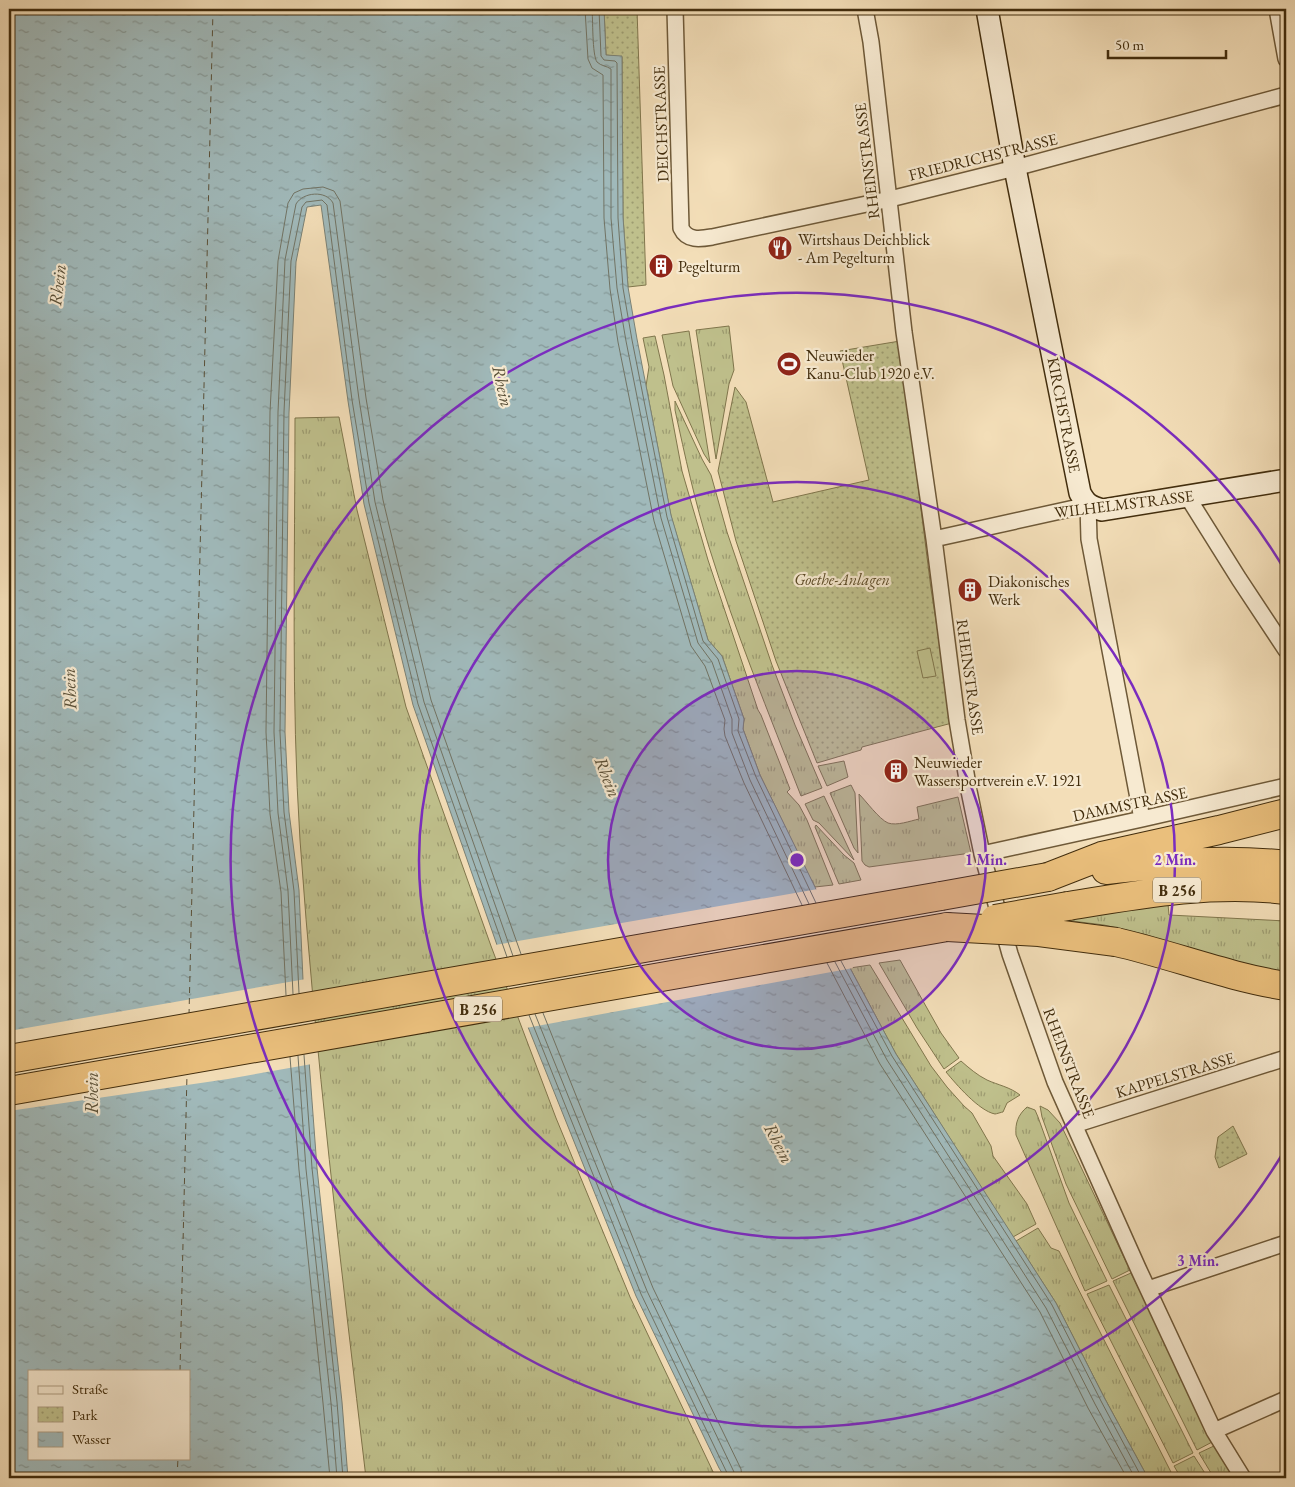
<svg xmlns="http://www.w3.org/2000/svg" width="1295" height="1487" viewBox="0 0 1295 1487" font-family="'EB Garamond',serif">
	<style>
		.grass { fill: url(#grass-tufts); stroke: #80764c }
		.park { fill: url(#park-dots); stroke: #80764c }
		.garden { fill: #bfc08c; stroke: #80764c }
		.water { fill: url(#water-ripples); stroke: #7a8175; fill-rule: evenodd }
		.pier { fill: #f3deb8 }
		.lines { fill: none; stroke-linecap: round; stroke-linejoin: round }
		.shore { stroke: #717364; stroke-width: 1 }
		.ferry { stroke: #5a5038; stroke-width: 1; stroke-dasharray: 6 5; stroke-linecap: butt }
		.street-casing { stroke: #6e5938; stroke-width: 18 }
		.secondary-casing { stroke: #422d0d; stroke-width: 24 }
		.highway-casing { stroke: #422d0d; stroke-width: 30 }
		.street { stroke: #f7ead1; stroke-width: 15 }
		.secondary { stroke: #f7ead1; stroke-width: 21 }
		.highway { stroke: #eabf7c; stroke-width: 28 }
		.highway-bridge-casing { stroke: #422d0d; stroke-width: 30; stroke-linecap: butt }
		.highway-bridge { stroke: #eabf7c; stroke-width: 28 }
		.ring { fill: none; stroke: #7b2cbf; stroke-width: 2.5 }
		.labels { text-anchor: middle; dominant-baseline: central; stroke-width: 4.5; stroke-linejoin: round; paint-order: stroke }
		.shield { fill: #f7ead1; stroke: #786648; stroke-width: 1 }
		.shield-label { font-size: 15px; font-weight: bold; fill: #422d0d }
		.street-label { font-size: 16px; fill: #422d0d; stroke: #f7ead1 }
		.poi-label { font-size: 16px; fill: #422d0d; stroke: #f7ead1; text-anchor: start }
		.park-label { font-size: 16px; font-style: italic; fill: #5b4a26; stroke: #f7ead1 }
		.water-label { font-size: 18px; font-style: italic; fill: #5a5038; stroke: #f7ead1 }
		.centre { fill: #7b2cbf; stroke: #f7ead1; stroke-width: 2.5 }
		.ring-label { font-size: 15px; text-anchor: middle; font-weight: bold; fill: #7b2cbf; stroke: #f7ead1; stroke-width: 4.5; stroke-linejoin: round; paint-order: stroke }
	</style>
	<defs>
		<pattern id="grass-tufts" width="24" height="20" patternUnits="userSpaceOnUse" patternTransform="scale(1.25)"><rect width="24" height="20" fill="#bfc08c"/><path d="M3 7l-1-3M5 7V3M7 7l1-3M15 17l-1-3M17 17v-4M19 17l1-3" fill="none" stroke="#9d9c71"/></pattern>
		<pattern id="park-dots" width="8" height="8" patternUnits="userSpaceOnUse" patternTransform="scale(1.25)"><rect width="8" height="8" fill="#bfc08c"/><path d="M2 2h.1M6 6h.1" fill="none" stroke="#9d9c71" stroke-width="1.8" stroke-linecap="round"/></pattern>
		<pattern id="water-ripples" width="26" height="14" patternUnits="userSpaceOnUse" patternTransform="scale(1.25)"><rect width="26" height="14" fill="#a0b9ba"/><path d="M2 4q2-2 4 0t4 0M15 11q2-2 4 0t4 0" fill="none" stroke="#849796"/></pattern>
	</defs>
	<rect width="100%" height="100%" fill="#f3deb8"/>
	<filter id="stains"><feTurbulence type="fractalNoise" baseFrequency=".004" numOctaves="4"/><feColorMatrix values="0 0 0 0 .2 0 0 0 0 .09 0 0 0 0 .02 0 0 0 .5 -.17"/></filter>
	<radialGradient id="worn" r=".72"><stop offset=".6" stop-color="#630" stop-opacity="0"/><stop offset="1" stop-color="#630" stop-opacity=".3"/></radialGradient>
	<path class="grass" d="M 729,326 L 734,370 L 729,384 L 716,459 L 696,330 Z
		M 689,331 L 710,463 L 704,454 L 673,386 L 662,335 Z
		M 655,336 L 664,375 L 682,471 L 708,560 L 758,710 L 761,715 L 790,789 L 787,792 L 799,805 L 807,820 L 833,885 L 815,887 L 807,872 L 760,775 L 743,729 L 744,719 L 722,656 L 708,640 L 671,516 L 646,386 L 649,367 L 643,338 Z
		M 675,401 L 702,459 L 711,475 L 727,532 L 772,665 L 795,725 L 822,788 L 801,796 C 769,714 735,631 709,547 C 695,502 685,456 675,410 Z
		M 339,417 L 357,510 L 406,707 L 491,946 L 556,1118 L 630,1297 L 716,1478 L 366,1478 C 341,1266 315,1053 300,840 C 291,700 295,558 295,418 Z
		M 844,761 L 848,777 L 827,786 L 818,766 Z
		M 851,785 L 855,793 L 858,853 L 854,848 L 830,793 Z
		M 859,794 C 866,801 879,819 888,823 C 897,826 910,821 919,819 L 917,807 L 958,797 L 971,853 L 869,867 L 865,865 L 862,861 Z
		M 824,796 L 854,860 L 819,823 L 813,820 L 805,804 Z
		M 816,825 L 844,855 L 854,863 L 861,880 L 839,884 L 815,827 Z
		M 1168,904 L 1169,915 L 1286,921 L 1286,973 L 1198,953 L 1147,935 L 1104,925 L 1056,919 Z
		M 900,960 L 941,1033 L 959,1058 L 944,1069 L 917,1028 L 879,963 Z
		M 870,965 L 931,1066 L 947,1087 L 964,1106 L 972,1113 L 991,1146 L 993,1156 L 1027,1204 L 1036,1224 L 1013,1237 L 896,1054 L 850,968 Z
		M 961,1061 C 969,1068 977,1075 987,1080 C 998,1085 1010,1087 1020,1095 L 1007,1103 L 1003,1112 C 1002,1112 996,1114 995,1114 C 979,1111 956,1084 946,1072 Z
		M 1040,1106 L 1048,1110 L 1060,1123 L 1130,1270 L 1112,1279 L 1066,1184 L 1042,1117 Z
		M 1027,1107 L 1035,1110 L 1038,1117 L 1069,1203 L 1107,1281 L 1085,1291 L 1016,1135 C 1015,1123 1018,1115 1027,1107 Z
		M 1038,1228 L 1051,1248 L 1059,1251 L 1174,1478 L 1148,1478 L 1105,1399 L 1056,1303 L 1016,1241 Z
		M 1131,1273 L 1214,1441 L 1197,1450 L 1113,1281 Z
		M 1109,1285 L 1193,1453 L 1173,1463 L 1087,1294 Z
		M 1216,1445 L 1235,1478 L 1214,1478 L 1199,1453 Z
		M 1194,1456 L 1208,1478 L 1181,1478 L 1174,1466 Z"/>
	<path class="park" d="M 604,9 L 637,9 L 646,285 L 628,287 L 623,217 L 622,57 L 606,55 Z
		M 900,341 L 931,589 L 952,723 L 862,747 L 861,750 L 817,763 L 776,661 L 736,541 L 718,471 L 735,387 L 746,402 L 773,502 L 869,480 L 840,351 Z
		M 1233,1126 L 1247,1154 L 1219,1168 L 1215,1157 L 1218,1137 Z"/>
	<path class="garden" d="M 930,648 L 936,676 L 923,678 L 917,651 Z"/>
	<path class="water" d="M 9,9 L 604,9 L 606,55 L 622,56 L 623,217 L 628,287 L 637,339 L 671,515 L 708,640 L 722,656 L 744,719 L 743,729 L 760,775 L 815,887 L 850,968 L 896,1054 L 1056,1303 L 1105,1399 L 1148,1478 L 725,1478 L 719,1468 L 636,1296 L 528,1027 L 497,945 L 413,705 L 364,504 L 348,401 L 321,205 L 307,207 L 296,262 L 289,413 L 285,732 L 289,812 L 299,890 L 303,980 L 317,1168 L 342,1402 L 348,1478 L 9,1478 ZM 29,1371 L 189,1371 L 189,1458 L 29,1458 Z"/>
	<path class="pier" d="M 818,889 L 853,968 L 526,1028 L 495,945 Z
		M 306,979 L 312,1064 L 228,1079 L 9,1111 L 9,1031 Z"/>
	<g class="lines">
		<path class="shore" d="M 585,9 L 588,59 L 592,68 L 603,75 L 604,218 L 610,289 L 618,342 L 654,521 L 691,646 L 705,666 L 725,720 L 724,729 L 725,736 L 744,783 L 802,905
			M 592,9 C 593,18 592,55 597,62 C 601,66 607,66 611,69 L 611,218 L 617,288 L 626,341 L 661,518 L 698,643 L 712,662 L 732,719 L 732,733 L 750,780 L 809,904
			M 599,9 L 601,56 L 604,60 L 615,61 L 617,63 L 618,218 L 623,288 L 632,340 L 667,517 L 703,641 L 718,659 L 739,719 L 738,731 L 756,777 L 816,903
			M 841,961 L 892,1056 L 1052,1305 L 1101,1401 L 1142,1478
			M 835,962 L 887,1060 L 1046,1308 L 1095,1404 L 1135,1478
			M 827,963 L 880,1064 L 1040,1312 L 1088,1408 L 1127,1478
			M 299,993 L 294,891 L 284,812 L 280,732 L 284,412 L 291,261 L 302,207 L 306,202 L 322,200 L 327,205 L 352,400 L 369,503 L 418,704 L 507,957
			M 293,994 L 288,891 L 278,813 L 274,732 L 278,412 L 285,260 L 296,204 C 303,192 326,190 333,203 L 359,399 L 375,502 L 424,702 L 513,956
			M 286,995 L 281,892 L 270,814 L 266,732 L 270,412 L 278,261 L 288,203 L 294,193 L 303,189 L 323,187 L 334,191 L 340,201 L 366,398 L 383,500 L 431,700 L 521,954
			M 543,1013 L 653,1288 L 741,1469 L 742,1478
			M 535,1014 L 647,1291 L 734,1472 L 735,1478
			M 529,1015 L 641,1294 L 728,1475 L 729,1478
			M 304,1055 L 312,1168 L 337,1402 L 343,1478
			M 298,1056 L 306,1169 L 331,1403 L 337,1478
			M 290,1057 L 299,1170 L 323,1403 L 330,1478"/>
		<path class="ferry" d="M 189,1015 L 213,9
			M 180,1371 L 187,1074
			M 177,1478 L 178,1458"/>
		<defs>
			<path id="street" d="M 675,9 L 681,228 C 687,241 700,239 712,237 L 890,199 L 1015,168 L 1286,95
				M 865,9 L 871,42 L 904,332 L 934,539 L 957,720 L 969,791 L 982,854 L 1010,954 L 1055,1082 L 1138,1268 L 1214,1431 L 1243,1478
				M 1277,9 L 1286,59
				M 1187,496 L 1239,579 L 1286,650
				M 934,539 L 1088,505 L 1089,539 L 1142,819
				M 982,854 L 1142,819 L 1286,786
				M 1074,1125 L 1286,1058
				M 1148,1289 L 1286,1243
				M 1214,1431 L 1286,1399"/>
			<path id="secondary" d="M 987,9 L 1015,168 L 1080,493 C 1086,504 1089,506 1102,510 L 1286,480"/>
			<path id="highway" d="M 1106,870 C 1166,863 1226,858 1286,865
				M 1048,877 L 1102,856 L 1219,830 L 1286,813
				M 1068,906 C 1141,894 1213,881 1286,890
				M 1116,942 C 1173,955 1228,977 1286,986
				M 9,1059 L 941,896
				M 9,1091 L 947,927"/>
		</defs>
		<use href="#street" class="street-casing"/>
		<use href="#secondary" class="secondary-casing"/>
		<use href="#highway" class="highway-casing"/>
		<use href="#street" class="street"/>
		<use href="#secondary" class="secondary"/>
		<use href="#highway" class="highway"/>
		<defs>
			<path id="highway-bridge" d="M 941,896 L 1048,877
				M 995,919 L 1068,906
				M 947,927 L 1039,932 L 1116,942"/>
		</defs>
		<use href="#highway-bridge" class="highway-bridge-casing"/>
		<use href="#highway-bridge" class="highway-bridge"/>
	</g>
	<circle cx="797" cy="860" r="189" fill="#7b2cbf" fill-opacity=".12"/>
	<g class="ring">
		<circle cx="797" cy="860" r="189"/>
		<circle cx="797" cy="860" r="378"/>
		<path d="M1286 1148A567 567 0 1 1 1286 572"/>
	</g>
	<defs>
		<symbol id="restaurant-disc" viewBox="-11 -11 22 22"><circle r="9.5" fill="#8f2418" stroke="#f7ead1"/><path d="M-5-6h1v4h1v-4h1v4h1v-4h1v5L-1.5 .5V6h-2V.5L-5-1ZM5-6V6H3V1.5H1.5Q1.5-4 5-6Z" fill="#fff"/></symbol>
		<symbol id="building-disc" viewBox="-11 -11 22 22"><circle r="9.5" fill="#8f2418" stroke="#f7ead1"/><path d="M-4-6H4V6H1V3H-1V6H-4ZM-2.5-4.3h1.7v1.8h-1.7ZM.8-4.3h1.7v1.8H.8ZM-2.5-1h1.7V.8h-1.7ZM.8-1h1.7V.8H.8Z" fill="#fff"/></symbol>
		<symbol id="stadium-disc" viewBox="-11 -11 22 22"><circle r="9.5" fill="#8f2418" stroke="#f7ead1"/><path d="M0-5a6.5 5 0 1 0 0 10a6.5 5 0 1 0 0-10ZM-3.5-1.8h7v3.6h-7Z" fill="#fff"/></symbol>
	</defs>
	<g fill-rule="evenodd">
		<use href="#restaurant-disc" x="766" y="234" width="28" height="28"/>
		<use href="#building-disc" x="647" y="252" width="28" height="28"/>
		<use href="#stadium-disc" x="775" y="350" width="28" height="28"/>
		<use href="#building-disc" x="956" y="576" width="28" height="28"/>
		<use href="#building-disc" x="882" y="757" width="28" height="28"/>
	</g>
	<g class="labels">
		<g class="shield">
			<rect x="1153" y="877.5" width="48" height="25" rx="4"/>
			<rect x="454" y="996.5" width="48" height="25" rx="4"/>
		</g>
		<g class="shield-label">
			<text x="1177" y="890">B 256</text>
			<text x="478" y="1009">B 256</text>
		</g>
		<g class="street-label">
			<text transform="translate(661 124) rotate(-92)">DEICHSTRASSE</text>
			<text transform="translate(983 157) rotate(-14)">FRIEDRICHSTRASSE</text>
			<text transform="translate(867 161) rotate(-97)">RHEINSTRASSE</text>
			<text transform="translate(1064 415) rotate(79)">KIRCHSTRASSE</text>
			<text transform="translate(1124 504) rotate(-7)">WILHELMSTRASSE</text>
			<text transform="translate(970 677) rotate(82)">RHEINSTRASSE</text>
			<text transform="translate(1130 804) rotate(-12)">DAMMSTRASSE</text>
			<text transform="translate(1069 1063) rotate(69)">RHEINSTRASSE</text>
			<text transform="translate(1175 1075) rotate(-17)">KAPPELSTRASSE</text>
		</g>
		<g class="poi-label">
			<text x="798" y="239">Wirtshaus Deichblick<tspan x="798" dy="18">- Am Pegelturm</tspan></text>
			<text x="678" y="266">Pegelturm</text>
			<text x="806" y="355">Neuwieder<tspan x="806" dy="18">Kanu-Club 1920 e.V.</tspan></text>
			<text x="988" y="581">Diakonisches<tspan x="988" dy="18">Werk</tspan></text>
			<text x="914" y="762">Neuwieder<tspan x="914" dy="18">Wassersportverein e.V. 1921</tspan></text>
		</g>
		<g class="park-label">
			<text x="842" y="579">Goethe-Anlagen</text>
		</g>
		<g class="water-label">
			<text transform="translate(57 285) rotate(-83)">Rhein</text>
			<text transform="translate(503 386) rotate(77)">Rhein</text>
			<text transform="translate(69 689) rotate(-93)">Rhein</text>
			<text transform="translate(608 777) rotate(68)">Rhein</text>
			<text transform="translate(91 1093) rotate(-90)">Rhein</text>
			<text transform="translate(779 1143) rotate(62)">Rhein</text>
		</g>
	</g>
	<circle cx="797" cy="860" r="8" class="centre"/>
	<g class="ring-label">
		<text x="986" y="865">1 Min.</text>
		<text x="1175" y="865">2 Min.</text>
		<text x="1198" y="1266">3 Min.</text>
	</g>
	<rect width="1295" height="1487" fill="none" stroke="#f3deb8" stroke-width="30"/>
	<rect x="10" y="10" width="1275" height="1467" fill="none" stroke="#422d0d" stroke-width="2.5"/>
	<rect x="15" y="15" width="1265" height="1457" fill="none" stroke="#422d0d"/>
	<rect x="28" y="1370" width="162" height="90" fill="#f7ead1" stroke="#af9e83"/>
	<rect x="38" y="1386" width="25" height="8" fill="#f7ead1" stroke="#af9e83"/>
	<text x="72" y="1394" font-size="15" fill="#422d0d">Straße</text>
	<rect x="38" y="1407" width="25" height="15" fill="url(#park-dots)" stroke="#af9e83"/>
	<text x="72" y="1420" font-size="15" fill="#422d0d">Park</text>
	<rect x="38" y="1432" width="25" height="15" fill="url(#water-ripples)" stroke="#af9e83"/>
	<text x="72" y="1444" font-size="15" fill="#422d0d">Wasser</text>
	<path d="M1108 50v8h118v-8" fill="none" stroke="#422d0d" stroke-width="2.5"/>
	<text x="1115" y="50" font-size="15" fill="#422d0d" stroke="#f7ead1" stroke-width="4" paint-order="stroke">50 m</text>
	<rect width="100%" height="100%" filter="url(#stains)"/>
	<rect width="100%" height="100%" fill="url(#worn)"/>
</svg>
